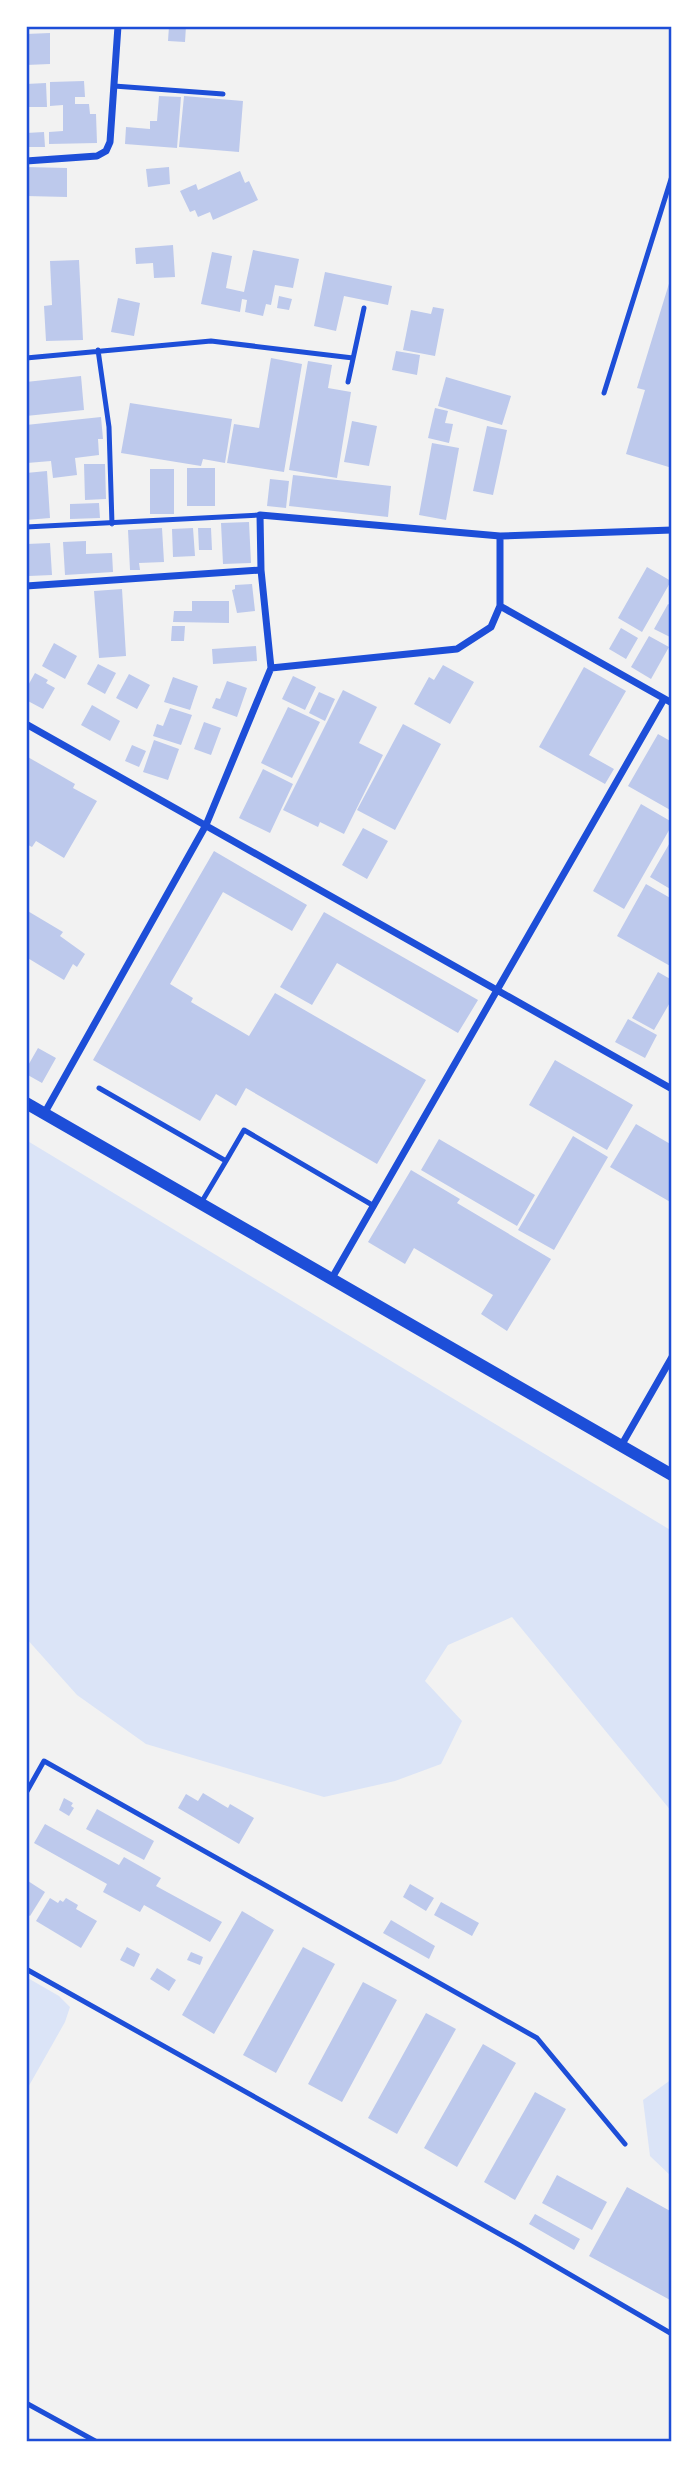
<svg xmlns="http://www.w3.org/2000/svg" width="698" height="2468" viewBox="0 0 698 2468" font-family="Quicksand,sans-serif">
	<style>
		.green { fill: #dbe4f7 }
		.building { fill: #bdc9ec }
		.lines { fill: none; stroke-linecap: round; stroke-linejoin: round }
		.service { stroke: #1d4ed8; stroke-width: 5 }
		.minor { stroke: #1d4ed8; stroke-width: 7 }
		.tertiary { stroke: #1d4ed8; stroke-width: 12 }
		.neatline { fill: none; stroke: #1d4ed8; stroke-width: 2.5 }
	</style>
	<rect width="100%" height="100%" fill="#f2f2f2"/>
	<path class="green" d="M 26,1140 L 672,1531 L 672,1812 L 512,1617 L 448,1645 L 425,1681 L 462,1721 L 441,1764 L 395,1781 L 324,1797 L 146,1744 L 77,1695 L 26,1638 Z
		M 26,1977 L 59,1996 L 70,2007 L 65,2022 L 26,2091 Z
		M 672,2079 L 672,2177 L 650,2156 L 643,2100 Z"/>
	<path class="building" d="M 169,26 L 186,26 L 185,42 L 168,41 Z
		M 50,33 L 50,64 L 26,65 L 26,34 Z
		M 84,81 L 85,97 L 75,97 L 75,104 L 89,104 L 90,114 L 96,114 L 97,143 L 49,144 L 49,132 L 63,131 L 63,105 L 50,106 L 50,82 Z
		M 46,83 L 47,107 L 26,107 L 26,84 Z
		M 159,96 L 181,97 L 177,148 L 125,144 L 126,127 L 150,129 L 150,121 L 157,121 Z
		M 184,96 L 243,101 L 239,152 L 179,147 Z
		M 44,132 L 45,147 L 26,147 L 26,133 Z
		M 26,167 L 67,168 L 67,197 L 26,196 Z
		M 169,167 L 170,184 L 148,187 L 146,169 Z
		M 240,171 L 245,183 L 249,181 L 258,200 L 213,220 L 210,212 L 198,217 L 195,210 L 190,212 L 180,191 L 196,184 L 198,190 Z
		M 173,245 L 175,277 L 154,278 L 153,263 L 136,264 L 135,248 Z
		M 253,250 L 299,259 L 293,288 L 275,285 L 271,305 L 266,304 L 263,316 L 245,312 L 247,300 L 242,299 L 240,312 L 201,304 L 212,252 L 232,256 L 226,288 L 244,292 Z
		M 79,260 L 83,340 L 46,341 L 44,306 L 52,305 L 50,261 Z
		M 325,272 L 392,286 L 388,305 L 344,296 L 336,331 L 314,326 Z
		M 671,277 L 672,277 L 672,468 L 626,454 L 645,390 L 637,388 Z
		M 279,296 L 292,299 L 289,310 L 277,308 Z
		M 118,298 L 140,303 L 134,336 L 111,332 Z
		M 433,307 L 444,309 L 435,356 L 403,350 L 411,310 L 431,314 Z
		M 396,351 L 420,355 L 417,375 L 392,370 Z
		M 271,358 L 302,364 L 284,472 L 227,463 L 234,424 L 259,428 Z
		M 308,361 L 332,365 L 328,388 L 351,392 L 337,478 L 289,470 Z
		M 81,376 L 84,410 L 26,416 L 26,382 Z
		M 446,377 L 511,396 L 502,425 L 438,406 Z
		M 130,403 L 232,419 L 225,463 L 203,459 L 201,466 L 121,453 Z
		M 435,408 L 448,411 L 445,423 L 453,424 L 449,443 L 428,438 Z
		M 101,417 L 103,439 L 98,439 L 99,455 L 75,458 L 77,475 L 53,478 L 51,461 L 27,463 L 26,425 Z
		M 352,421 L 377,426 L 369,466 L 344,462 Z
		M 487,426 L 507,430 L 493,495 L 473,491 Z
		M 432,443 L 459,448 L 446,520 L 419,515 Z
		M 84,464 L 105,464 L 106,499 L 85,500 Z
		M 187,468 L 215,468 L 215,506 L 187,506 Z
		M 150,469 L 174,469 L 174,514 L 150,514 Z
		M 47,471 L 50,518 L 26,520 L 26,473 Z
		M 293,475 L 391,486 L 388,517 L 289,506 Z
		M 270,479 L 289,481 L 286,508 L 267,506 Z
		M 99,503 L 100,518 L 70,519 L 70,504 Z
		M 249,522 L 251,563 L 223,564 L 221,523 Z
		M 162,528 L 164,562 L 139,563 L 140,570 L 130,570 L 128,530 Z
		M 193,528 L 195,556 L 173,557 L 172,529 Z
		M 198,528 L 211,528 L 212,550 L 199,550 Z
		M 86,541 L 86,554 L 112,553 L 113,572 L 65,575 L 63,542 Z
		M 50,543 L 52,575 L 29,576 L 27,544 Z
		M 647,567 L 671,581 L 642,632 L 618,618 Z
		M 252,584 L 255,611 L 237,613 L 232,590 L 235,589 L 235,585 Z
		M 122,589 L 126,656 L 99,658 L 94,591 Z
		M 192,601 L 229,601 L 229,623 L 173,622 L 174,611 L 192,611 Z
		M 668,604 L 672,606 L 672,638 L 654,629 Z
		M 172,626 L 185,626 L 184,641 L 171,641 Z
		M 621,628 L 638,638 L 626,659 L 609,649 Z
		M 649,636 L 669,647 L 651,679 L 631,667 Z
		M 54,643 L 77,656 L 65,679 L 42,666 Z
		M 256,646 L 257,661 L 213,664 L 212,649 Z
		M 98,664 L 116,673 L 105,694 L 87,684 Z
		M 443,665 L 474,682 L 450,724 L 414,704 L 429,677 L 434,680 Z
		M 584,667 L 626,691 L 589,755 L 614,769 L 605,784 L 539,747 Z
		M 35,673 L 48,680 L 46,683 L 55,688 L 43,709 L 26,700 L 26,689 Z
		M 129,674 L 150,685 L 137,709 L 116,698 Z
		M 293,676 L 316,687 L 305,710 L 282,699 Z
		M 173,677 L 198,686 L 190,710 L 164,702 Z
		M 227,681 L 247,688 L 237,717 L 212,708 L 216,698 L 220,699 Z
		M 343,690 L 377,707 L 359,743 L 383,755 L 344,834 L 320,822 L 318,827 L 283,810 Z
		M 319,692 L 335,699 L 325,721 L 309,713 Z
		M 92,705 L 120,721 L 110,741 L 81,725 Z
		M 288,707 L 320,722 L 292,778 L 261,763 Z
		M 170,708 L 192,715 L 181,745 L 153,736 L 157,724 L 163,726 Z
		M 204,722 L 221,728 L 211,755 L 194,749 Z
		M 403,724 L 441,744 L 395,830 L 357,810 Z
		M 658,734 L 672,742 L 672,811 L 628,786 Z
		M 154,740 L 179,749 L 168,780 L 143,772 Z
		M 132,745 L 146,751 L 139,767 L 125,761 Z
		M 26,756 L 75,784 L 73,788 L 97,801 L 64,858 L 36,841 L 32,847 L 26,844 Z
		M 263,769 L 293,784 L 270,833 L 239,818 Z
		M 641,804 L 672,822 L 672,825 L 624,909 L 593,891 Z
		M 363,828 L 388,841 L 367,879 L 342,865 Z
		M 672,839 L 672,890 L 650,877 Z
		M 214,851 L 307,905 L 292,931 L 223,892 L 170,984 L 193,998 L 191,1002 L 249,1036 L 275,993 L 426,1080 L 377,1164 L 246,1088 L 236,1106 L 216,1094 L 200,1121 L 93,1060 Z
		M 646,884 L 672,899 L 672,967 L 617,936 Z
		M 26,910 L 63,932 L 60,936 L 85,954 L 77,967 L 73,964 L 64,980 L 26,957 Z
		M 324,912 L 478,1000 L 458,1033 L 337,963 L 312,1005 L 280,987 Z
		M 658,972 L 672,980 L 672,999 L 654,1030 L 632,1018 Z
		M 628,1019 L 657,1035 L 645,1058 L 615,1042 Z
		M 38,1048 L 56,1058 L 42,1083 L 26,1074 L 26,1069 Z
		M 555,1060 L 633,1105 L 607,1150 L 529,1105 Z
		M 636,1124 L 672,1145 L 672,1203 L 610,1167 Z
		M 573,1136 L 608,1157 L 554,1250 L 518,1230 Z
		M 439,1139 L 535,1195 L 517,1226 L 421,1170 Z
		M 411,1170 L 460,1199 L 457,1203 L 551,1259 L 507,1331 L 481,1314 L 493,1295 L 414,1248 L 405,1264 L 368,1242 Z
		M 203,1793 L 228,1808 L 230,1804 L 254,1818 L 239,1844 L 178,1808 L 186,1794 L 198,1801 Z
		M 64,1798 L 73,1803 L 71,1806 L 74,1808 L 69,1816 L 59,1810 Z
		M 97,1809 L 154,1841 L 144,1860 L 86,1829 Z
		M 45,1824 L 119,1865 L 124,1857 L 161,1878 L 156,1886 L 222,1922 L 210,1942 L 144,1905 L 140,1912 L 103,1892 L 107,1884 L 34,1843 Z
		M 28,1881 L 45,1892 L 30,1916 L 26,1914 Z
		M 410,1884 L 434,1898 L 426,1911 L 403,1897 Z
		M 50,1898 L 58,1903 L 60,1900 L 63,1902 L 66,1898 L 78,1905 L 76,1909 L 97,1921 L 81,1948 L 36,1921 Z
		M 441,1902 L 479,1923 L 472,1936 L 434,1915 Z
		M 242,1911 L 274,1930 L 214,2034 L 182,2015 Z
		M 391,1920 L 435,1946 L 429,1959 L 383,1933 Z
		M 127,1947 L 140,1954 L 134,1967 L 120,1960 Z
		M 303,1947 L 335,1964 L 276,2073 L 243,2055 Z
		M 191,1952 L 203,1957 L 200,1965 L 187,1960 Z
		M 157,1968 L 176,1980 L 169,1991 L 150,1979 Z
		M 363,1982 L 397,2000 L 342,2102 L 308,2084 Z
		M 426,2013 L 456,2029 L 397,2134 L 368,2118 Z
		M 483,2044 L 516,2063 L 457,2167 L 424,2148 Z
		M 535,2092 L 566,2109 L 515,2200 L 484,2182 Z
		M 557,2175 L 607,2202 L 592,2230 L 542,2203 Z
		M 627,2187 L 672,2212 L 672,2301 L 589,2256 Z
		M 535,2214 L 580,2239 L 574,2250 L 529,2224 Z"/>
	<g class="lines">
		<path class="service" d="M 114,86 L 223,94
			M 98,350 L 109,427 L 112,524
			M 26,358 L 211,341 L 353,358
			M 348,382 L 364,308
			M 604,393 L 672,176
			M 26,527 L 260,515
			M 99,1088 L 226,1161 L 244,1130 L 374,1206
			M 201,1203 L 226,1161
			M 26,1793 L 44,1761 L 537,2038 L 625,2144
			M 26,1969 L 521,2246 L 672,2334
			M 26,2403 L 97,2442"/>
		<path class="minor" d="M 26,161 L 97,156 L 106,151 L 110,142 L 118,26
			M 261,570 L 271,668 L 457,649 L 491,627 L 500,606 L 500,536
			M 26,586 L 261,570 L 260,515 L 500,536 L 672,530
			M 500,606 L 672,703
			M 26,724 L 672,1089
			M 44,1114 L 206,825 L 271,668
			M 332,1278 L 664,699
			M 621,1446 L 672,1357"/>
		<path class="tertiary" d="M 26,1103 L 672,1475"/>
	</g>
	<rect width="698" height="2468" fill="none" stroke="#ffffff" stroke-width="56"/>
	<rect x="28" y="28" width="642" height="2412" class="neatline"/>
</svg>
